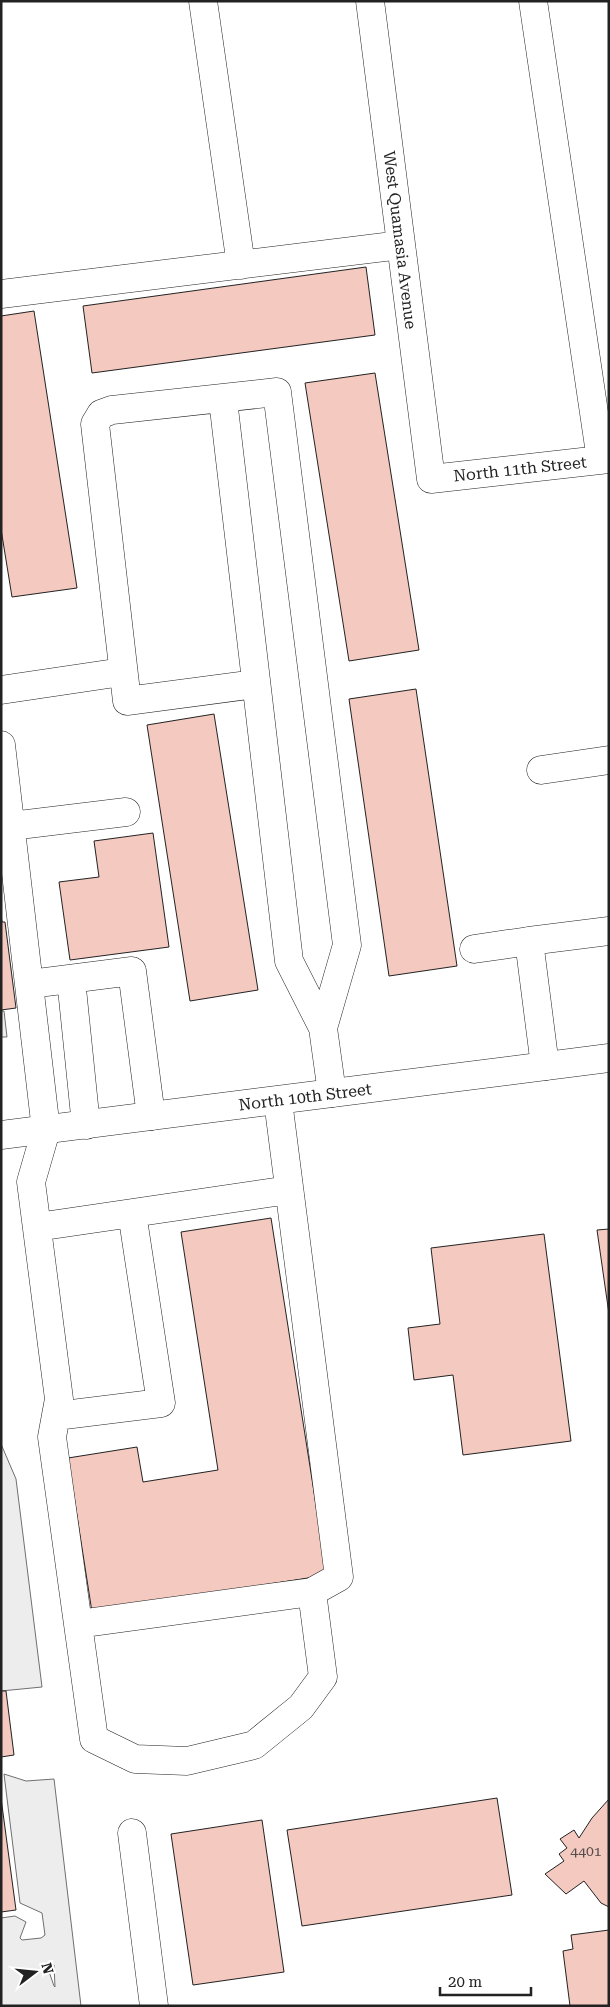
<svg xmlns="http://www.w3.org/2000/svg" width="610" height="2007" viewBox="0 0 610 2007" font-family="'Roboto Serif',serif">
	<style>
		.parking { fill: #ededed; stroke: #6f6f6f; fill-rule: evenodd }
		.building { fill: #f3c9c0; stroke: #222 }
		.lines { fill: none; stroke-linecap: round; stroke-linejoin: round }
		.minor-casing { stroke: #222; stroke-width: 29 }
		.major-casing { stroke: #222; stroke-width: 29 }
		.minor { stroke: #fff; stroke-width: 28 }
		.major { stroke: #fff; stroke-width: 28 }
		.labels { text-anchor: middle; dominant-baseline: central; stroke-width: 4; stroke-linejoin: round; paint-order: stroke }
		.number-label { font-size: 14px; fill: #564c4a }
		.street-label { font-size: 16px; fill: #222; stroke: #fff }
	</style>
	<rect width="100%" height="100%" fill="#fff"/>
	<path class="parking" d="M 1,1011 L 4,1011 L 7,1037 L 1,1037 Z
		M 1,1444 L 16,1479 L 42,1687 L 1,1691 Z
		M 4,1774 L 26,1781 L 54,1779 L 81,2006 L 1,2006 L 1,1918 L 15,1916 L 26,1922 L 20,1938 L 22,1940 L 41,1938 L 45,1935 L 42,1913 L 20,1903 ZM 46,1963 L 54,1965 L 55,1987 L 54,1986 Z"/>
	<path class="building" d="M 366,267 L 375,335 L 92,373 L 83,306 Z
		M 34,311 L 77,588 L 12,597 L 1,529 L 1,316 Z
		M 375,373 L 419,650 L 349,661 L 305,383 Z
		M 416,689 L 457,966 L 389,976 L 349,699 Z
		M 214,714 L 258,990 L 190,1001 L 147,725 Z
		M 153,833 L 169,947 L 70,960 L 59,882 L 99,877 L 94,841 Z
		M 1,915 L 2,922 L 5,922 L 16,1008 L 1,1010 Z
		M 271,1218 L 327,1575 L 92,1612 L 68,1458 L 137,1447 L 143,1482 L 218,1470 L 181,1232 Z
		M 609,1229 L 609,1314 L 597,1230 Z
		M 544,1234 L 571,1441 L 463,1455 L 453,1375 L 414,1380 L 408,1328 L 440,1324 L 431,1248 Z
		M 1,1691 L 6,1691 L 14,1755 L 1,1757 Z
		M 1,1798 L 16,1910 L 1,1912 Z
		M 497,1798 L 512,1895 L 302,1926 L 287,1830 Z
		M 609,1799 L 609,1907 L 601,1903 L 584,1881 L 566,1894 L 545,1874 L 564,1861 L 559,1854 L 567,1848 L 560,1839 L 574,1830 L 579,1838 L 592,1818 Z
		M 262,1820 L 284,1972 L 193,1985 L 171,1834 Z
		M 609,1930 L 609,2006 L 570,2006 L 563,1951 L 573,1949 L 571,1935 Z"/>
	<g class="lines">
		<defs>
			<path id="minor" d="M 203,1 L 241,265
				M 370,1 L 431,479 L 609,459
				M 533,1 L 601,460
				M 1,294 L 401,245
				M 223,400 L 289,961 L 323,1028 L 332,1093
				M 256,684 L 127,701 L 95,424 L 101,414 L 112,410 L 277,392 L 347,945 L 323,1028
				M 1,690 L 122,672
				M 1,745 L 46,1130 L 31,1182 L 59,1399 L 52,1437 L 78,1624 L 312,1592 L 339,1577 L 278,1101
				M 541,770 L 609,760
				M 11,826 L 126,812
				M 474,949 L 529,941
				M 71,979 L 86,1125
				M 30,984 L 132,971 L 151,1116
				M 545,1066 L 529,941 L 609,931
				M 37,1227 L 289,1190
				M 56,1416 L 161,1403 L 132,1213
				M 78,1624 L 94,1739 L 135,1759 L 187,1761 L 254,1745 L 301,1707 L 323,1677 L 312,1592
				M 132,1833 L 154,2006"/>
			<path id="major" d="M 1,1135 L 609,1058"/>
		</defs>
		<use href="#minor" class="minor-casing"/>
		<use href="#major" class="major-casing"/>
		<use href="#minor" class="minor"/>
		<use href="#major" class="major"/>
	</g>
	<g class="labels">
		<g class="number-label">
			<text x="586" y="1851">4401</text>
		</g>
		<g class="street-label">
			<text transform="translate(400 240) rotate(83)">West Quamasia Avenue</text>
			<text transform="translate(520 469) rotate(-6)">North 11th Street</text>
			<text transform="translate(305 1097) rotate(-7)">North 10th Street</text>
		</g>
	</g>
	<rect width="610" height="2007" fill="none" stroke="#222222" stroke-width="5"/>
	<g transform="translate(35 1972) rotate(74)" stroke="#ffffff" stroke-width="4" paint-order="stroke">
	<path d="M0-4L9 19L0 12L-9 19Z" fill="#222222"/>
	<text y="-8" font-size="14" font-weight="bold" text-anchor="middle" fill="#222222">N</text>
	</g>
	<path d="M440 1987v8h91v-8" fill="none" stroke="#222222" stroke-width="2.5"/>
	<text x="448" y="1987" font-size="15" fill="#222222" stroke="#ffffff" stroke-width="4" paint-order="stroke">20 m</text>
</svg>
